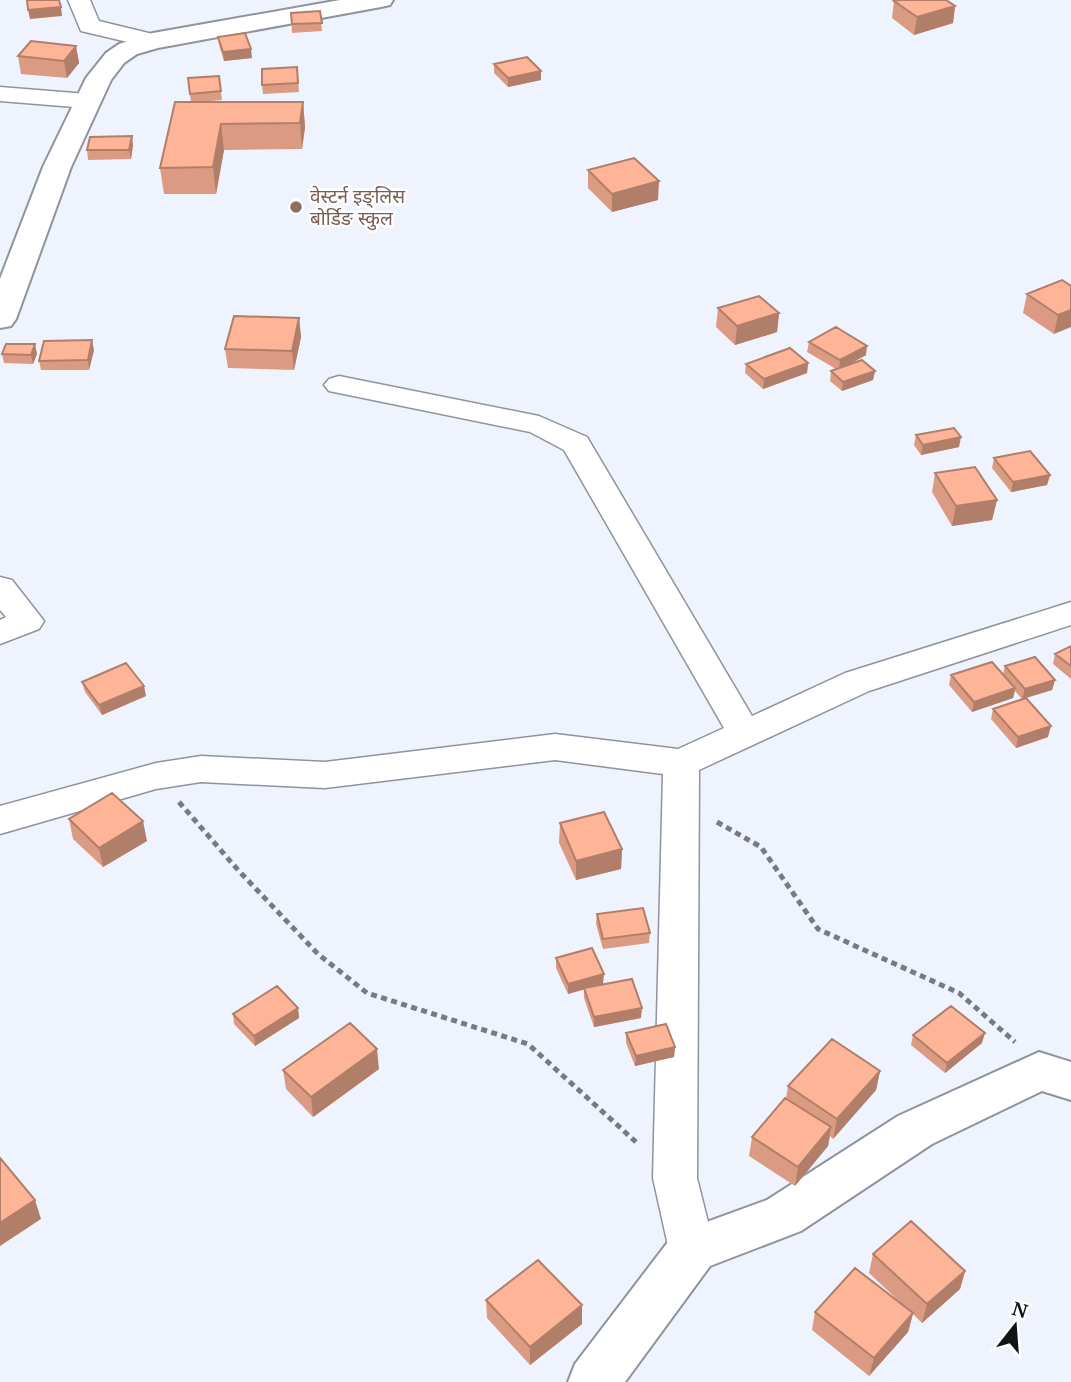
<svg xmlns="http://www.w3.org/2000/svg" width="1071" height="1382" viewBox="0 0 1071 1382" font-family="'Noto Serif','Noto Sans Devanagari',serif">
	<style>
		.lines { fill: none; stroke-linecap: round; stroke-linejoin: round }
		.street-casing { stroke: #8f939d; stroke-width: 3 }
		.secondary-casing { stroke: #8f939d; stroke-width: 4 }
		.path { stroke: #777b81; stroke-width: 5; stroke-dasharray: 6 4.5; stroke-linecap: butt }
		.street { fill: #fff; fill-rule: evenodd }
		.secondary { fill: #fff; fill-rule: evenodd }
		.wall { fill: #da9b82 }
		.shaded-wall { fill: #b17e6a }
		.building { fill: #fdb497; stroke: #b17e6a; stroke-width: 2 }
		.education-dot { fill: #8d6e63; stroke: #fff; stroke-width: 2.5 }
		.labels { text-anchor: middle; dominant-baseline: central; stroke-width: 5; stroke-linejoin: round; paint-order: stroke }
		.far-education-label { font-size: 19px; fill: #785e54; stroke: #fff; text-anchor: start }
	</style>
	<rect width="100%" height="100%" fill="#eef3fd"/>
	<g class="lines">
		<defs>
			<path id="street" d="M 68,0 L 90,0 L 99,21 L 161,36 L 165,41 L 161,46 L 153,48 L 81,31 Z
				M 0,87 L 87,94 L 96,96 L 99,101 L 96,106 L 87,108 L 0,101 Z
				M 339,376 L 539,416 L 587,437 L 752,716 L 845,673 L 1071,602 L 1071,625 L 869,691 L 699,770 L 697,1178 L 715,1250 L 708,1264 L 692,1270 L 676,1264 L 669,1250 L 653,1178 L 663,774 L 555,760 L 325,788 L 201,782 L 156,789 L 0,834 L 0,806 L 156,763 L 201,756 L 325,762 L 555,734 L 678,749 L 724,728 L 564,450 L 530,432 L 329,391 L 324,385 L 329,379 Z
				M 0,577 L 12,580 L 44,621 L 39,629 L 0,644 L 0,620 L 6,617 L 0,610 Z"/>
			<path id="secondary" d="M 340,0 L 393,0 L 390,5 L 381,7 L 158,48 L 137,54 L 124,63 L 111,80 L 71,167 L 16,319 L 11,326 L 0,328 L 0,279 L 43,167 L 86,78 L 106,53 L 119,44 L 153,33 Z
				M 1039,1052 L 1071,1062 L 1071,1100 L 1042,1091 L 932,1144 L 801,1231 L 710,1266 L 625,1382 L 568,1382 L 575,1364 L 674,1234 L 767,1200 L 898,1116 Z"/>
		</defs>
		<use href="#street" class="street-casing"/>
		<use href="#secondary" class="secondary-casing"/>
		<path class="path" d="M 179,802 L 238,870 L 318,954 L 367,993 L 528,1044 L 636,1142
			M 717,822 L 761,847 L 818,929 L 959,993 L 1015,1042"/>
		<use href="#street" class="street"/>
		<use href="#secondary" class="secondary"/>
	</g>
	<path class="wall" d="M 894,1 L 955,6 L 953,23 L 914,35 L 892,18 Z
		M 320,11 L 322,31 L 292,33 L 291,13 Z
		M 218,37 L 252,58 L 224,61 L 219,45 Z
		M 76,46 L 79,63 L 67,78 L 21,74 L 18,56 Z
		M 494,64 L 541,80 L 508,87 L 494,73 Z
		M 297,67 L 299,92 L 263,94 L 262,85 Z
		M 219,76 L 222,100 L 200,102 L 303,102 L 305,127 L 302,149 L 224,150 L 216,194 L 164,194 L 160,168 L 191,102 L 188,78 Z
		M 133,145 L 131,159 L 88,160 L 87,150 Z
		M 588,170 L 658,200 L 612,212 L 588,188 Z
		M 1071,286 L 1054,334 L 1023,313 L 1027,294 Z
		M 718,308 L 779,313 L 777,332 L 735,345 L 716,327 Z
		M 299,318 L 301,337 L 294,370 L 228,368 L 225,349 Z
		M 809,342 L 866,355 L 848,365 L 875,371 L 873,380 L 842,391 L 830,381 L 831,371 L 836,369 L 807,352 Z
		M 94,350 L 89,370 L 41,370 L 39,361 Z
		M 2,354 L 37,354 L 33,364 L 4,363 Z
		M 808,363 L 807,373 L 763,389 L 745,373 L 746,364 Z
		M 916,435 L 959,447 L 921,455 L 914,445 Z
		M 994,458 L 1050,475 L 1047,485 L 1011,492 L 992,468 Z
		M 935,473 L 997,500 L 992,520 L 952,526 L 932,492 Z
		M 1071,646 L 1071,679 L 1053,664 L 1055,654 Z
		M 1005,666 L 1055,680 L 1052,690 L 1026,698 L 1048,737 L 1016,748 L 991,719 L 993,709 L 1022,699 L 1015,691 L 1013,698 L 972,712 L 949,685 L 951,675 L 1003,674 Z
		M 82,682 L 146,696 L 102,715 L 85,692 Z
		M 69,819 L 147,841 L 103,867 L 73,839 Z
		M 560,823 L 622,849 L 621,869 L 576,880 L 559,843 Z
		M 597,914 L 650,933 L 649,943 L 603,949 L 596,924 Z
		M 556,958 L 603,984 L 595,986 L 641,1018 L 594,1027 L 584,998 L 584,989 L 568,994 L 556,968 Z
		M 298,1008 L 299,1018 L 255,1046 L 234,1024 L 233,1014 Z
		M 626,1033 L 675,1047 L 674,1057 L 635,1066 L 626,1043 Z
		M 913,1035 L 982,1043 L 945,1073 L 911,1045 Z
		M 379,1069 L 313,1117 L 286,1089 L 283,1070 Z
		M 880,1071 L 876,1090 L 833,1139 L 830,1136 L 828,1146 L 795,1186 L 749,1156 L 752,1137 L 786,1098 L 788,1086 Z
		M 873,1254 L 965,1271 L 960,1289 L 922,1323 L 913,1314 L 908,1332 L 869,1376 L 812,1330 L 815,1312 L 905,1307 L 869,1273 Z
		M 486,1300 L 582,1305 L 582,1324 L 530,1365 L 487,1318 Z"/>
	<path class="shaded-wall" d="M 955,6 L 953,23 L 914,35 L 917,17 Z
		M 61,7 L 62,16 L 30,19 L 28,10 Z
		M 76,46 L 79,63 L 67,78 L 64,61 Z
		M 251,49 L 252,58 L 224,61 L 223,52 Z
		M 541,71 L 541,80 L 508,87 L 508,78 Z
		M 303,102 L 305,127 L 302,149 L 300,123 Z
		M 221,124 L 224,150 L 216,194 L 213,167 Z
		M 132,136 L 133,145 L 131,159 L 129,150 Z
		M 659,181 L 658,200 L 612,212 L 612,194 Z
		M 1071,310 L 1071,327 L 1054,334 L 1058,315 Z
		M 779,313 L 777,332 L 735,345 L 737,326 Z
		M 299,318 L 301,337 L 294,370 L 292,351 Z
		M 92,340 L 94,350 L 89,370 L 88,360 Z
		M 35,344 L 37,354 L 33,364 L 31,355 Z
		M 867,346 L 866,355 L 839,370 L 840,360 Z
		M 808,363 L 807,373 L 763,389 L 764,379 Z
		M 875,371 L 873,380 L 842,391 L 843,382 Z
		M 961,437 L 959,447 L 921,455 L 923,445 Z
		M 1050,475 L 1047,485 L 1011,492 L 1013,482 Z
		M 997,500 L 992,520 L 952,526 L 956,506 Z
		M 1055,680 L 1052,690 L 1022,699 L 1025,689 Z
		M 144,686 L 146,696 L 102,715 L 99,705 Z
		M 1015,688 L 1013,698 L 972,712 L 974,702 Z
		M 1051,726 L 1048,737 L 1016,748 L 1018,737 Z
		M 143,821 L 147,841 L 103,867 L 99,848 Z
		M 622,849 L 621,869 L 576,880 L 576,861 Z
		M 604,974 L 603,984 L 568,994 L 568,984 Z
		M 298,1008 L 299,1018 L 255,1046 L 254,1036 Z
		M 642,1008 L 641,1018 L 594,1027 L 594,1017 Z
		M 985,1033 L 982,1043 L 945,1073 L 947,1063 Z
		M 675,1047 L 674,1057 L 635,1066 L 636,1056 Z
		M 377,1049 L 379,1069 L 313,1117 L 311,1097 Z
		M 880,1071 L 876,1090 L 833,1139 L 837,1119 Z
		M 831,1127 L 828,1146 L 795,1186 L 798,1167 Z
		M 35,1200 L 41,1219 L 0,1246 L 0,1223 Z
		M 965,1271 L 960,1289 L 922,1323 L 927,1304 Z
		M 582,1305 L 582,1324 L 530,1365 L 530,1347 Z
		M 913,1313 L 908,1332 L 869,1376 L 874,1358 Z"/>
	<path class="building" d="M 27,0 L 59,0 L 61,7 L 28,10 Z
		M 900,0 L 946,0 L 955,6 L 917,17 L 894,1 Z
		M 320,11 L 322,23 L 292,24 L 291,13 Z
		M 245,33 L 251,49 L 223,52 L 218,37 Z
		M 31,41 L 76,46 L 64,61 L 18,56 Z
		M 527,57 L 541,71 L 508,78 L 494,64 Z
		M 297,67 L 298,83 L 262,85 L 262,69 Z
		M 219,76 L 221,91 L 190,94 L 188,78 Z
		M 175,102 L 303,102 L 300,123 L 221,124 L 213,167 L 160,168 Z
		M 132,136 L 129,150 L 87,150 L 90,137 Z
		M 634,158 L 659,181 L 612,194 L 588,170 Z
		M 1062,280 L 1071,286 L 1071,310 L 1058,315 L 1027,294 Z
		M 759,296 L 779,313 L 737,326 L 718,308 Z
		M 234,316 L 299,318 L 292,351 L 225,349 Z
		M 836,327 L 867,346 L 840,360 L 809,342 Z
		M 92,340 L 88,360 L 39,361 L 44,341 Z
		M 6,344 L 35,344 L 31,355 L 2,354 Z
		M 790,348 L 808,363 L 764,379 L 746,364 Z
		M 862,360 L 875,371 L 843,382 L 831,371 Z
		M 954,428 L 961,437 L 923,445 L 916,435 Z
		M 1030,451 L 1050,475 L 1013,482 L 994,458 Z
		M 975,467 L 997,500 L 956,506 L 935,473 Z
		M 1071,646 L 1071,666 L 1055,654 Z
		M 1035,657 L 1055,680 L 1025,689 L 1005,666 Z
		M 992,662 L 1015,688 L 974,702 L 951,675 Z
		M 126,663 L 144,686 L 99,705 L 82,682 Z
		M 1026,698 L 1051,726 L 1018,737 L 993,709 Z
		M 112,793 L 143,821 L 99,848 L 69,819 Z
		M 604,812 L 622,849 L 576,861 L 560,823 Z
		M 643,908 L 650,933 L 603,939 L 597,914 Z
		M 592,948 L 604,974 L 568,984 L 556,958 Z
		M 632,979 L 642,1008 L 594,1017 L 584,988 Z
		M 277,986 L 298,1008 L 254,1036 L 233,1014 Z
		M 951,1006 L 985,1033 L 947,1063 L 913,1035 Z
		M 350,1023 L 377,1049 L 311,1097 L 283,1070 Z
		M 666,1024 L 675,1047 L 636,1056 L 626,1033 Z
		M 832,1039 L 880,1071 L 837,1119 L 788,1086 Z
		M 785,1098 L 831,1127 L 798,1167 L 752,1137 Z
		M 0,1158 L 35,1200 L 0,1223 Z
		M 911,1221 L 965,1271 L 927,1304 L 873,1254 Z
		M 538,1260 L 582,1305 L 530,1347 L 486,1300 Z
		M 855,1268 L 913,1313 L 874,1358 L 815,1312 Z"/>
	<circle class="education-dot" cx="296" cy="207" r="7"/>
	<g class="labels">
		<g class="far-education-label">
			<text x="310" y="196">वेस्टर्न इङ्लिस<tspan x="310" dy="22">बोर्डिङ स्कुल</tspan></text>
		</g>
	</g>
	<g transform="translate(1015 1326) rotate(17)" stroke="#ffffff" stroke-width="5" paint-order="stroke">
	<path d="M0-5L12 26L0 18L-12 26Z" fill="#121417"/>
	<text y="-10" font-size="19" font-weight="bold" text-anchor="middle" fill="#121417">N</text>
	</g>
</svg>
